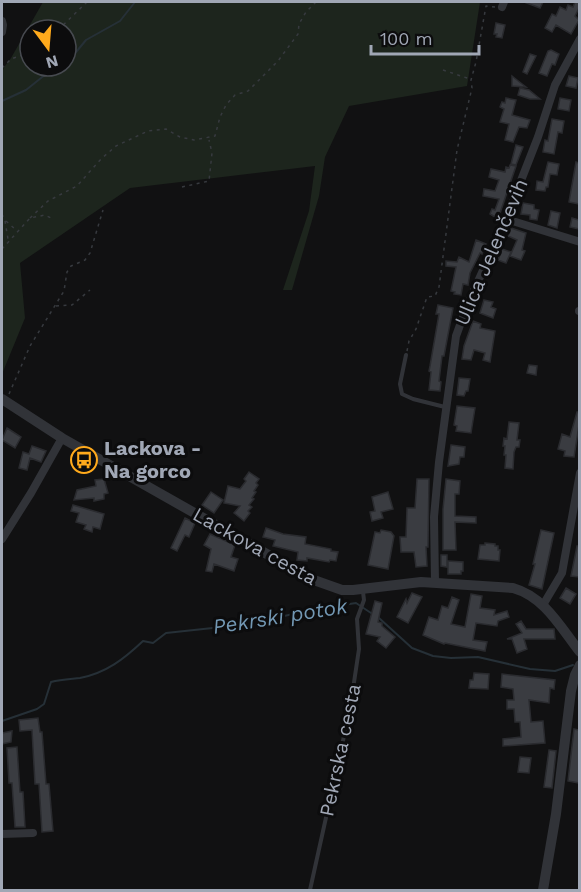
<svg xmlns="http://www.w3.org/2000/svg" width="581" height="892" viewBox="0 0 581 892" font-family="'Work Sans',sans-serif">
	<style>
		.green { fill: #1d251d; fill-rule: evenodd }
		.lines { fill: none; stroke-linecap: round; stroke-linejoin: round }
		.stream { stroke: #263037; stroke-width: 2 }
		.building { fill: #3a3c41; stroke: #2a2b2f; stroke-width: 1.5 }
		.path { stroke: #373a3f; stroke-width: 1.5; stroke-dasharray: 3 4.5; stroke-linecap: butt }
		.service { stroke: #313338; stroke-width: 4 }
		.minor { stroke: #313338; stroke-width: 8 }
		.tertiary { stroke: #313338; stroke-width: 10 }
		.labels { text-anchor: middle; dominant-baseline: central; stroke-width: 6; stroke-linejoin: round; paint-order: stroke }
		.street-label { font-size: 20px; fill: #a0a7b5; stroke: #0c0c0d }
		.poi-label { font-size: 20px; font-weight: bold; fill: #a0a7b5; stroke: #0c0c0d; text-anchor: start }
		.water-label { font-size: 21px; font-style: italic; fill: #7398b4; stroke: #0c0c0d }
	</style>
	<rect width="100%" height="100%" fill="#111112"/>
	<path class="green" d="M 43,2 L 480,2 L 467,86 L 349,106 L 325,157 L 319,196 L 292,290 L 283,290 L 309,211 L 315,166 L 130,188 L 20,263 L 25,318 L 2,374 L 2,70 L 11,58 ZM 30,30 L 66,30 L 66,66 L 30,66 Z"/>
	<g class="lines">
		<path class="stream" d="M 66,60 L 72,57 L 86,40 L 120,21 L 135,2
			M 2,101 L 26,90 L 56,66
			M 379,618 L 412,648 L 433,656 L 451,658 L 478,657 L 530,669 L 555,671 L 573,665
			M 2,721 L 37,709 L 44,704 L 51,682 C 61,679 71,679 80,678 C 106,673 124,659 143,641 L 153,643 L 166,633 L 250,624 L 310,610 L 356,603 L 374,615"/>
	</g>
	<path class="building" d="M 524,2 L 543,2 L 540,8 Z
		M 575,2 L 579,2 L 579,8 L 575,16 L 579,20 L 571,34 L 556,25 L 552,32 L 545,28 L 552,14 L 556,16 L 560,7 L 566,10 L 568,5 L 573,7 Z
		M 496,23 L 505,25 L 502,38 L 496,37 L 497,34 L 494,34 Z
		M 551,50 L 559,54 L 555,65 L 552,64 L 547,76 L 539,73 L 548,51 Z
		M 530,54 L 536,56 L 527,74 L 523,72 Z
		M 512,76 L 517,80 L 526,87 L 512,86 Z
		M 569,76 L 578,78 L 576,88 L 566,86 Z
		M 520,88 L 529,90 L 540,99 L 530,99 L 518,95 Z
		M 506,98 L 516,100 L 512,115 L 530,120 L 527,128 L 519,127 L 513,142 L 505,140 L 509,124 L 500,122 L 504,109 L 500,107 L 502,102 L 505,103 Z
		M 560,98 L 571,100 L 569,111 L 558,109 Z
		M 552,119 L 564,121 L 562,133 L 558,132 L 554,154 L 543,152 L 545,140 L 548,141 Z
		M 516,145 L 523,147 L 516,165 L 511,164 Z
		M 548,162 L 559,164 L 557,175 L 550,174 L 548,187 L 546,187 L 545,191 L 536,190 L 537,181 L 543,182 Z
		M 576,162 L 579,163 L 579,204 L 569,202 Z
		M 510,165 L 516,166 L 498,219 L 490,214 L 492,209 L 495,210 L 499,199 L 483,196 L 484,189 L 495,191 L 499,180 L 489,177 L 491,169 L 505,172 L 506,167 L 509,168 Z
		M 523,203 L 534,205 L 534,209 L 539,210 L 537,220 L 530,219 L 530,215 L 521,214 Z
		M 551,211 L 560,213 L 557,228 L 548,225 Z
		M 572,218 L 579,220 L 579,229 L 570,227 Z
		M 511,228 L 526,233 L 522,250 L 525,251 L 521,260 L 510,256 L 517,240 L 508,236 Z
		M 476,240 L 486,244 L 482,254 L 480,253 L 470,273 L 468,285 L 463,284 L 461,295 L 454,294 L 455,292 L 451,291 L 456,267 L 446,266 L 446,261 L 457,262 L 459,257 L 469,262 Z
		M 502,249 L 511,252 L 506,263 L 498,260 Z
		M 484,300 L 493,302 L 491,307 L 496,309 L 493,318 L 480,313 Z
		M 438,305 L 453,308 L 444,356 L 442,356 L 439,381 L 441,382 L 440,391 L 429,390 L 431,372 L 429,371 L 430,366 L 439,314 L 436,314 Z
		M 473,321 L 481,324 L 480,328 L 495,331 L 490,362 L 483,360 L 485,353 L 474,350 L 471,360 L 462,359 L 464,346 Z
		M 529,365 L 537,366 L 536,375 L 527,373 Z
		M 459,378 L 470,379 L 468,391 L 466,391 L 464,396 L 457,395 Z
		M 457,406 L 475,408 L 471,433 L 456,431 L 457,426 L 454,425 Z
		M 577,412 L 579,412 L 579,425 L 574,457 L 564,456 L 565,451 L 558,449 L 562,434 L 570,437 Z
		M 509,422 L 519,423 L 517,440 L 520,440 L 519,447 L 516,447 L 514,452 L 513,469 L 505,468 L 506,455 L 504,455 L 505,446 L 503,446 L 504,438 L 507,439 Z
		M 7,428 L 21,437 L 15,448 L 2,440 Z
		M 451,445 L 465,447 L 464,457 L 460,457 L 459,464 L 448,466 Z
		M 32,446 L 46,451 L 41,462 L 30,458 L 27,470 L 19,468 L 23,452 L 29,454 Z
		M 249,472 L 259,479 L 256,483 L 258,485 L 254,491 L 256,492 L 252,498 L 254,499 L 249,505 L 252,507 L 248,511 L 250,513 L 244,521 L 234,513 L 240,506 L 224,503 L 228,486 L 240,489 L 246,481 L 244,479 Z
		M 104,479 L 108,493 L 104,494 L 104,499 L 94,501 L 94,498 L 74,500 L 77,490 L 96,486 L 95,480 Z
		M 417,479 L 429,479 L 428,547 L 426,547 L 427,566 L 416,567 L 414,552 L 401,552 L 400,537 L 406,537 L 407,508 L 415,508 Z
		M 446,479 L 460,481 L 459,494 L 455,494 L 455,516 L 476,517 L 476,523 L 455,522 L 456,550 L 443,550 L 443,509 Z
		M 211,492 L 223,500 L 214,513 L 202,505 Z
		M 388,492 L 393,509 L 381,512 L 383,518 L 372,521 L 370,512 L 375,511 L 372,497 Z
		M 73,505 L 104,514 L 100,529 L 93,527 L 92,532 L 84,529 L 86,525 L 76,522 L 79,513 L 71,511 Z
		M 185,518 L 195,523 L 189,537 L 185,535 L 177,551 L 171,548 Z
		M 266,528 L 283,534 L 306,537 L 305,544 L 331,549 L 331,551 L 338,552 L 336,561 L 330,560 L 329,562 L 307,558 L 307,561 L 297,560 L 298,552 L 273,546 L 275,540 L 263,537 Z
		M 381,530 L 391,532 L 394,536 L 388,569 L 368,565 L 375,532 L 380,533 Z
		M 541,530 L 554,533 L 542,589 L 529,585 L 535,564 L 533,564 Z
		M 210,534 L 235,545 L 231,557 L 238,559 L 234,571 L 214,564 L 212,572 L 206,571 L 211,549 L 204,545 Z
		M 485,543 L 495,544 L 495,546 L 498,546 L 498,550 L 500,550 L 499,561 L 478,559 L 480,545 L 485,545 Z
		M 577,546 L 579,546 L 579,577 L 571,576 Z
		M 441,555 L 447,555 L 447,567 L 441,566 Z
		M 448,561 L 463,562 L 463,571 L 461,571 L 461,574 L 448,574 Z
		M 566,588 L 576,594 L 570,604 L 560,598 Z
		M 412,593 L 422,597 L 408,623 L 397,617 L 406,599 L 407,603 Z
		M 471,594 L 482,596 L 480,608 L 495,610 L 494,615 L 507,611 L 509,617 L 498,621 L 497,626 L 476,623 L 473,640 L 487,642 L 485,651 L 445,643 L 444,644 L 423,635 L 429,617 L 438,620 L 442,606 L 448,608 L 452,597 L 459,600 L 451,624 L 465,627 Z
		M 375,601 L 382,603 L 378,622 L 382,623 L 382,626 L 395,637 L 386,648 L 377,641 L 380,637 L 366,634 Z
		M 521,621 L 526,629 L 554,629 L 555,639 L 524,639 L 527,649 L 517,653 L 512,639 L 507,639 L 522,633 L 516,624 Z
		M 474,673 L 489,674 L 488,689 L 469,688 L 470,680 L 473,680 Z
		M 502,674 L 555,680 L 554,689 L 550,688 L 549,703 L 529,700 L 531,722 L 543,721 L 545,743 L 503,746 L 503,739 L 521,737 L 520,722 L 515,722 L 514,709 L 507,709 L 507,700 L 514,700 L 513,689 L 501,687 Z
		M 38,718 L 40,732 L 42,732 L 46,784 L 49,784 L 53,831 L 42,832 L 39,784 L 35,784 L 32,730 L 20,731 L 19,720 Z
		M 574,729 L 579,730 L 579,783 L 568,781 Z
		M 12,731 L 11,742 L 2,744 L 2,733 Z
		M 17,747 L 20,792 L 23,792 L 25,827 L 15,827 L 12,783 L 9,783 L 7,748 Z
		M 549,750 L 556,751 L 552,788 L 544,787 Z
		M 520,757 L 531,758 L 529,773 L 518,772 Z"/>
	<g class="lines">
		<path class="path" d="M 58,30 L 87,2
			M 2,68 L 11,59 L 30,52
			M 443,70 L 470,79
			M 182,187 L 209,181 L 212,153 L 209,140
			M 2,214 L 5,221 L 8,239
			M 30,218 L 48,201 L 77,186 L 101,159 L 116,146 L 148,131 L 166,129 L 180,137 L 194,140 L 215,136 L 220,117 L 226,105 L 235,95 L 248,91 L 278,61 L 298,34 L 299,24 L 306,12 L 316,2
			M 6,221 L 16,230
			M 2,249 L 30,218 L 45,215 L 51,218
			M 56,306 L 72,305 L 90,290
			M 407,351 L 409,341 L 416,329 L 427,297 L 435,296 L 439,287 L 457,150 L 472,88 L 471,80 L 476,62 L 486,6 L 495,7
			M 9,394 L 30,346 L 64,291 L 67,272 L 71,266 L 85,260 L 90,253 L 103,210"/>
		<path class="service" d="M 406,355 L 400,384 L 402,394 L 413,399 L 445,407
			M 310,890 L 350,709 L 359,649 L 357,619 L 364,600 L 363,592"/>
		<path class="minor" d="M 502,7 L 504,2
			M 2,21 L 3,25 L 2,32
			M 506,219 L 580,242
			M 579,311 L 580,311
			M 2,539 L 31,493 L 62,438
			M 435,582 L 434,517 L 439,462 L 456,336 L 467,306 L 506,219 L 538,137 L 555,85 L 580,39
			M 543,605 L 562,573 L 580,473
			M 2,834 L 33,833"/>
		<path class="tertiary" d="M 2,399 L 62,438 L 311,579 L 342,590 L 353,590 L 421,582 L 513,588 C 545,597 561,628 580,652
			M 543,890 L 556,814 L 571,691 L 575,675 L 580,665"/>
	</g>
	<defs>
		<symbol id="bus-ring" viewBox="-11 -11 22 22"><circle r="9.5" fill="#0c0c0d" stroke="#ffaa1c" stroke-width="1.5"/><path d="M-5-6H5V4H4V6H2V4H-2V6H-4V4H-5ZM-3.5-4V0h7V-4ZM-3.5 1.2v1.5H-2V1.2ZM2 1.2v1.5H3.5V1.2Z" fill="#ffaa1c"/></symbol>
	</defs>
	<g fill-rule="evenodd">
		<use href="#bus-ring" x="69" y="445" width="30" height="30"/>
	</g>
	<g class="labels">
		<g class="street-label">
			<text transform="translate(491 252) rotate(-67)">Ulica Jelenčevih</text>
			<text transform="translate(255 546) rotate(29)">Lackova cesta</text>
			<text transform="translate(340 750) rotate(-78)">Pekrska cesta</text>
		</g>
		<g class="poi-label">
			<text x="104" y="448">Lackova -<tspan x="104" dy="23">Na gorco</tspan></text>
		</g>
		<g class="water-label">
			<text transform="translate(280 616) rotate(-9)">Pekrski potok</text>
		</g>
	</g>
	<rect width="581" height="892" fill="none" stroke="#a0a7b5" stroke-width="6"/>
	<g transform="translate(48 48) rotate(164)"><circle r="28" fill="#0c0c0d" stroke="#474a50" stroke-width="1.5"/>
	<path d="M0-4.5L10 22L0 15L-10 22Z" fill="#ffaa1c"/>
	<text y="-9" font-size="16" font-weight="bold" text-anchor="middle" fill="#a0a7b5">N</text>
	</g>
	<path d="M371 45v9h108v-9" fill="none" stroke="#a0a7b5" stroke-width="3"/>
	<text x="380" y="45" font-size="18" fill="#a0a7b5" stroke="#0c0c0d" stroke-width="4.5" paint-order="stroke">100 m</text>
</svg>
